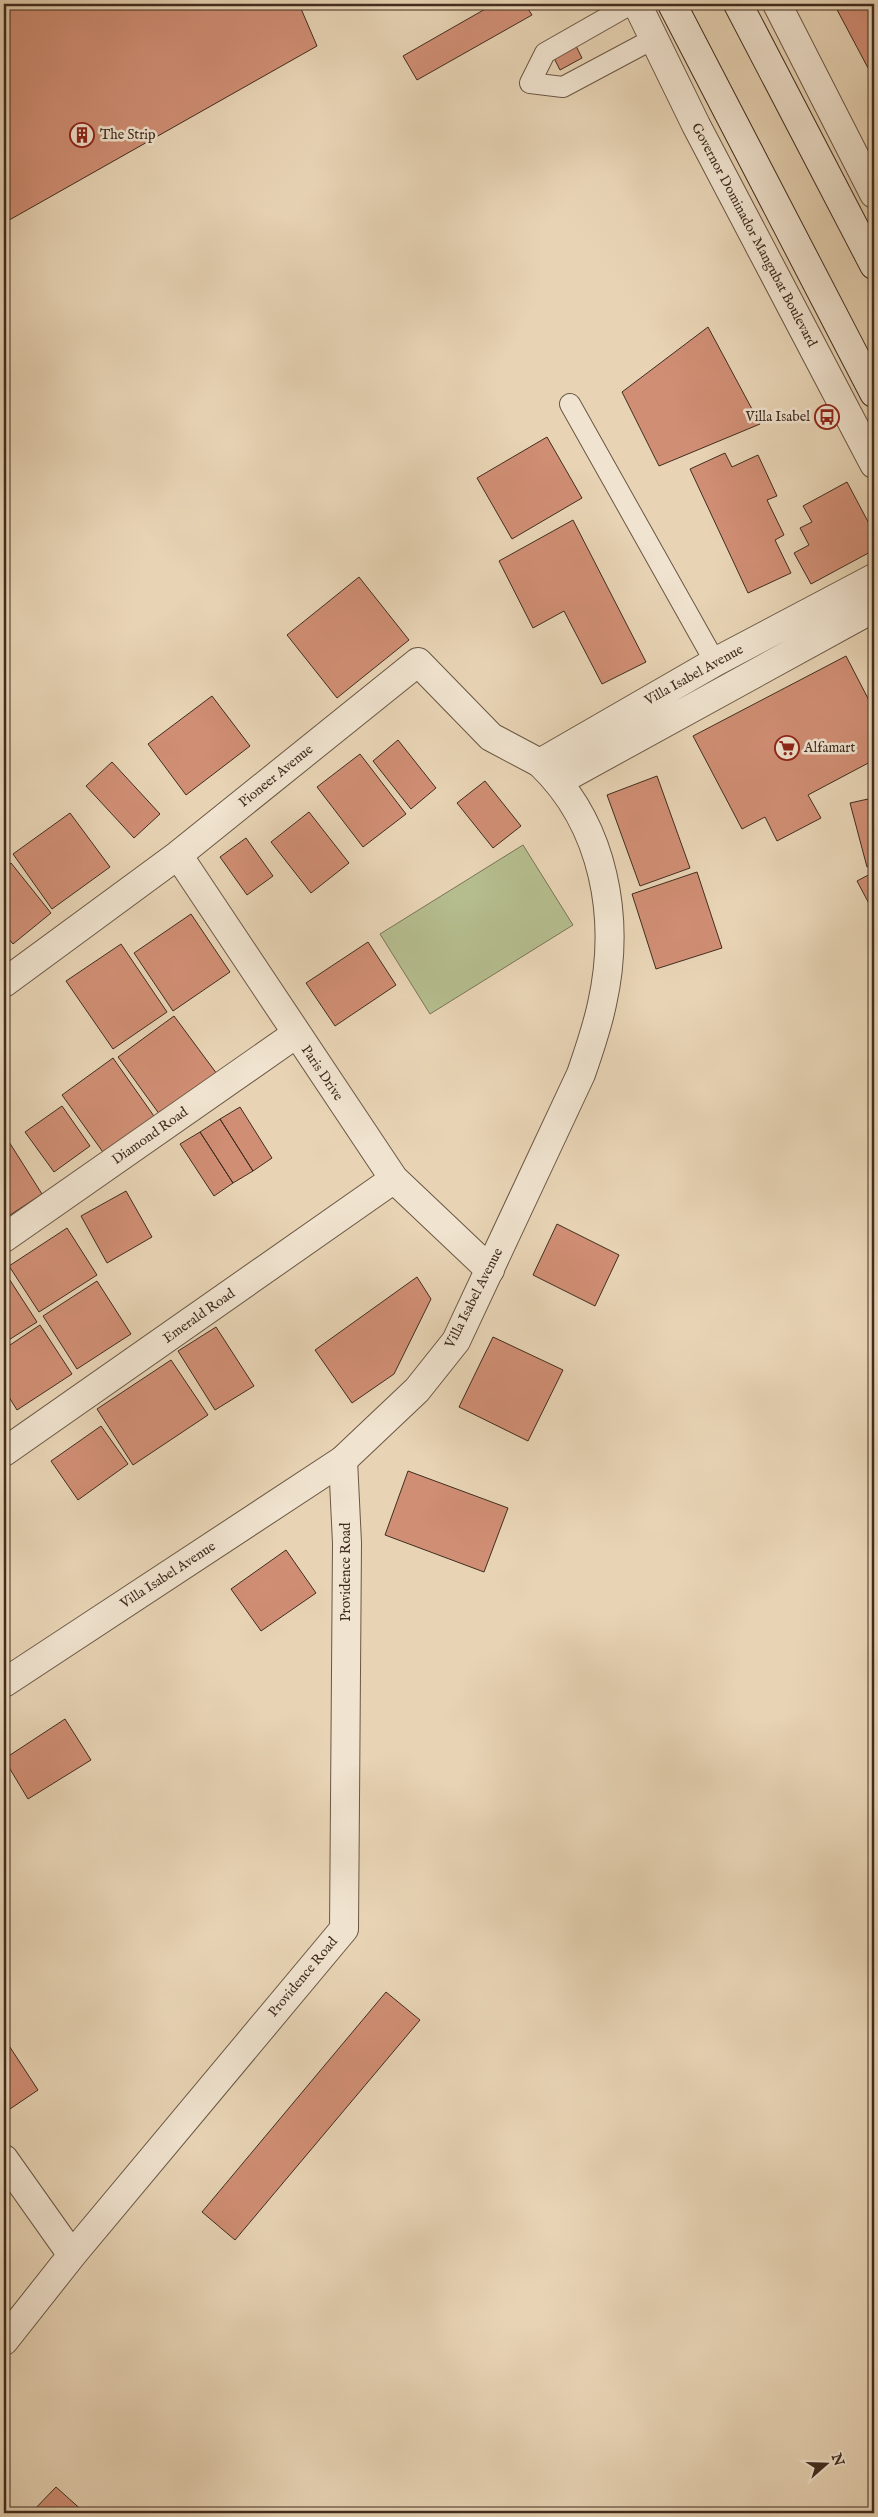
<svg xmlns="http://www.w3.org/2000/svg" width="878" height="2517" viewBox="0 0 878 2517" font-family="'IM FELL English',serif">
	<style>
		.green { fill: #b5bd8e; stroke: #7a7556 }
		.building { fill: #d08e74; stroke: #402d1f }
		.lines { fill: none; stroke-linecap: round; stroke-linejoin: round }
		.service-casing { stroke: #6a5744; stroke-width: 22 }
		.minor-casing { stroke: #6a5744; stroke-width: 30 }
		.tertiary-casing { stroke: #6a5744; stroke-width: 30 }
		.secondary-casing { stroke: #402d1f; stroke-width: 30 }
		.service { stroke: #f0e3cf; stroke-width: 20 }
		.minor { stroke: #f0e3cf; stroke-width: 28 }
		.tertiary { stroke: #f0e3cf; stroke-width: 28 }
		.secondary { stroke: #f0e3cf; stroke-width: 28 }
		.labels { text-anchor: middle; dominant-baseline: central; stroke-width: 5; stroke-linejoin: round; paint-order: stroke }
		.poi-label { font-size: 14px; fill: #402d1f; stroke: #f0e3cf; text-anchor: start }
		.street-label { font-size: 14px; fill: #402d1f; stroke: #f0e3cf }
	</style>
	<rect width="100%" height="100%" fill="#e8d4b5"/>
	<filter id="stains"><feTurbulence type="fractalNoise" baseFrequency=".004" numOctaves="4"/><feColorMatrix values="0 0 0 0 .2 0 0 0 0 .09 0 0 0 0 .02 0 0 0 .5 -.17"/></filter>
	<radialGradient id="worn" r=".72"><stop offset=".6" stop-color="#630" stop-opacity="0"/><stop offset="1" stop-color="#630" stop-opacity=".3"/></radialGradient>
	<path class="green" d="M 523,845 L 573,925 L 430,1014 L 380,934 Z"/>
	<path class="building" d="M 4,4 L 299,4 L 317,46 L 4,223 Z
		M 494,4 L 525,4 L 532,15 L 417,80 L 403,56 Z
		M 834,4 L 866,4 L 874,18 L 874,64 L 868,68 Z
		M 576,46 L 582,58 L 560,70 L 554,58 Z
		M 708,327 L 760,424 L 659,466 L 622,392 Z
		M 547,437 L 582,498 L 512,539 L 477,478 Z
		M 725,453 L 732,467 L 758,455 L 777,496 L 767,500 L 784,535 L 775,540 L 791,573 L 748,593 L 690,469 Z
		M 847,482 L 874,533 L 874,550 L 811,584 L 794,553 L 809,545 L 800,528 L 812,522 L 803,506 Z
		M 573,520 L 646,662 L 602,684 L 564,611 L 533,628 L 499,561 Z
		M 359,577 L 409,640 L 337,698 L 287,635 Z
		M 846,656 L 874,710 L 874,760 L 808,795 L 821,818 L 777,841 L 765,817 L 742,829 L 693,736 Z
		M 212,696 L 250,746 L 186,795 L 148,744 Z
		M 398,740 L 436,788 L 411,809 L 373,761 Z
		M 360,754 L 406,814 L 363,847 L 317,787 Z
		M 112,762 L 160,814 L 134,838 L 86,786 Z
		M 657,776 L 690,868 L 640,886 L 607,795 Z
		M 485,781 L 521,826 L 493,848 L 457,803 Z
		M 868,799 L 874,820 L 874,865 L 867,867 L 850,803 Z
		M 309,812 L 349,863 L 311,893 L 271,842 Z
		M 70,813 L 110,867 L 52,909 L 13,854 Z
		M 246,838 L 273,876 L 247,895 L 220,857 Z
		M 11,863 L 51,913 L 13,944 L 4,933 L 4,869 Z
		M 697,872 L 722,948 L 656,969 L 632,894 Z
		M 874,872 L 874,913 L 857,881 Z
		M 191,914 L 230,972 L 173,1011 L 134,953 Z
		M 368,942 L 396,985 L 335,1026 L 306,983 Z
		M 121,944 L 167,1012 L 113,1049 L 66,981 Z
		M 174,1016 L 217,1074 L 160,1115 L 118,1057 Z
		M 113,1058 L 156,1119 L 105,1155 L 62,1095 Z
		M 62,1106 L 90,1146 L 54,1172 L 25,1132 Z
		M 240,1107 L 272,1158 L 253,1171 L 220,1119 Z
		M 220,1119 L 253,1171 L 233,1183 L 200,1132 Z
		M 200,1132 L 233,1183 L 214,1196 L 180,1144 Z
		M 4,1134 L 42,1194 L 4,1219 Z
		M 126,1191 L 152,1237 L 107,1263 L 81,1216 Z
		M 557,1224 L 619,1255 L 595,1306 L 533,1275 Z
		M 67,1228 L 97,1275 L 39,1312 L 9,1266 Z
		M 4,1271 L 37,1322 L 4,1343 Z
		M 417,1277 L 431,1299 L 394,1374 L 352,1403 L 315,1350 Z
		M 97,1281 L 131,1334 L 77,1369 L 43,1316 Z
		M 40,1325 L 72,1374 L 17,1410 L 4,1389 L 4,1349 Z
		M 216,1327 L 254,1386 L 215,1410 L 178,1351 Z
		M 493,1337 L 563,1370 L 528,1441 L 459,1407 Z
		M 171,1360 L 208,1415 L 133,1465 L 97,1409 Z
		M 101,1426 L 128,1464 L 78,1500 L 51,1461 Z
		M 408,1471 L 508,1508 L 484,1572 L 385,1535 Z
		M 286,1550 L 316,1593 L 261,1631 L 231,1589 Z
		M 65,1719 L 91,1760 L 28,1799 L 4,1759 Z
		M 386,1992 L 420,2020 L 235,2240 L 202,2212 Z
		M 4,2038 L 38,2090 L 4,2113 Z
		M 56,2487 L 85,2513 L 31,2513 Z"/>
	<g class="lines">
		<defs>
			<path id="service" d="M 631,4 L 545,53 L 530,83 L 563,87 L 653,39
				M 570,404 L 715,662"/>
			<path id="minor" d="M 637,4 L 696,125 L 874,464
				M 777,4 L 874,194
				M 178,855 L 394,1179 L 490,1270
				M 4,983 L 178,855 L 418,662 L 491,737 L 540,763
				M 4,1238 L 296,1034
				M 4,1452 L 394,1179
				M 4,2159 L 72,2255
				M 4,2341 L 72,2255 L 344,1929 L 347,1543 L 343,1460"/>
			<path id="tertiary" d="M 559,781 L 874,608
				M 4,1683 L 343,1460 L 417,1390 L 456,1341 L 581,1074 C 589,1051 597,1028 602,1004 C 621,919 605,825 540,763 L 715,662 L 874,578"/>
			<path id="secondary" d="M 672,4 L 874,393
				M 738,4 L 874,265"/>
		</defs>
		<use href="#service" class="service-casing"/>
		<use href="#minor" class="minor-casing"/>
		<use href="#tertiary" class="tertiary-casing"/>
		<use href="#secondary" class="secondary-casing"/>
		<use href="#service" class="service"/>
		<use href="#minor" class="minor"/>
		<use href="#tertiary" class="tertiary"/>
		<use href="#secondary" class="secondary"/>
	</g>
	<defs>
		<symbol id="building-ring" viewBox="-11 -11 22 22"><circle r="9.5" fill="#f0e3cf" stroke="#8f2418" stroke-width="1.5"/><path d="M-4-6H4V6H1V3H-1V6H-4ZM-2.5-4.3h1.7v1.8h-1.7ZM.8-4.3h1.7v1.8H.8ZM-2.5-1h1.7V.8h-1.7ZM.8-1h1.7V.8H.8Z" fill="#8f2418"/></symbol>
		<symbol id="bus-ring" viewBox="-11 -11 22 22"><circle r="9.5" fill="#f0e3cf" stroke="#8f2418" stroke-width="1.5"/><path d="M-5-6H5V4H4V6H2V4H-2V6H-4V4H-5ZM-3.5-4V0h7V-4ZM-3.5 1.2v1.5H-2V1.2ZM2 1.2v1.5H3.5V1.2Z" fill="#8f2418"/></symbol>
		<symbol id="supermarket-ring" viewBox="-11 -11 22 22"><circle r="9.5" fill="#f0e3cf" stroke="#8f2418" stroke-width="1.5"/><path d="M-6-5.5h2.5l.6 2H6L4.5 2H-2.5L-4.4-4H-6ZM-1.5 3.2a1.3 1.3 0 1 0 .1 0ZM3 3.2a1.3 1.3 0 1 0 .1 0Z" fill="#8f2418"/></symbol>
	</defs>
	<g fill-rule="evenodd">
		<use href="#building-ring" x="68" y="121" width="28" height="28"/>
		<use href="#bus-ring" x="813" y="403" width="28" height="28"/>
		<use href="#supermarket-ring" x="773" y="734" width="28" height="28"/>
	</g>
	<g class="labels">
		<g class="poi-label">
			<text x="100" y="135">The Strip</text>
			<text x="810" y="417" text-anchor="end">Villa Isabel</text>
			<text x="804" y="748">Alfamart</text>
		</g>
		<g class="street-label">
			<text transform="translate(754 235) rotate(62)">Governor Dominador Mangubat Boulevard</text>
			<text transform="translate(694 675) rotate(-29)">Villa Isabel Avenue</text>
			<text transform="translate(276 776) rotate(-39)">Pioneer Avenue</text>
			<text transform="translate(322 1073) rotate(56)">Paris Drive</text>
			<text transform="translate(150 1136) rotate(-35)">Diamond Road</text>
			<text transform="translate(474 1298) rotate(-63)">Villa Isabel Avenue</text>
			<text transform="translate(199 1316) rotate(-35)">Emerald Road</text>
			<text transform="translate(346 1572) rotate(-90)">Providence Road</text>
			<text transform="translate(168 1575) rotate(-33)">Villa Isabel Avenue</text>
			<text transform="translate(303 1977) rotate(-50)">Providence Road</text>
		</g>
	</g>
	<rect width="878" height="2517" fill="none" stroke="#e8d4b5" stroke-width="20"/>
	<rect x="5" y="5" width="868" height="2507" fill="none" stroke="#402d1f" stroke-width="2.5"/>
	<rect x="10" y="10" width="858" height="2497" fill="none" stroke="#402d1f"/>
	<g transform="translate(826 2464) rotate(70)" stroke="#f0e3cf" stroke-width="4" paint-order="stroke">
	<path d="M0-4L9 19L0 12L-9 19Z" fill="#402d1f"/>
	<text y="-8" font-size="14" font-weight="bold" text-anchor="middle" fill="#402d1f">N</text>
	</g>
	<rect width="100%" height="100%" filter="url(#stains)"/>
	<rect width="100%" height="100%" fill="url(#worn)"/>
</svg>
